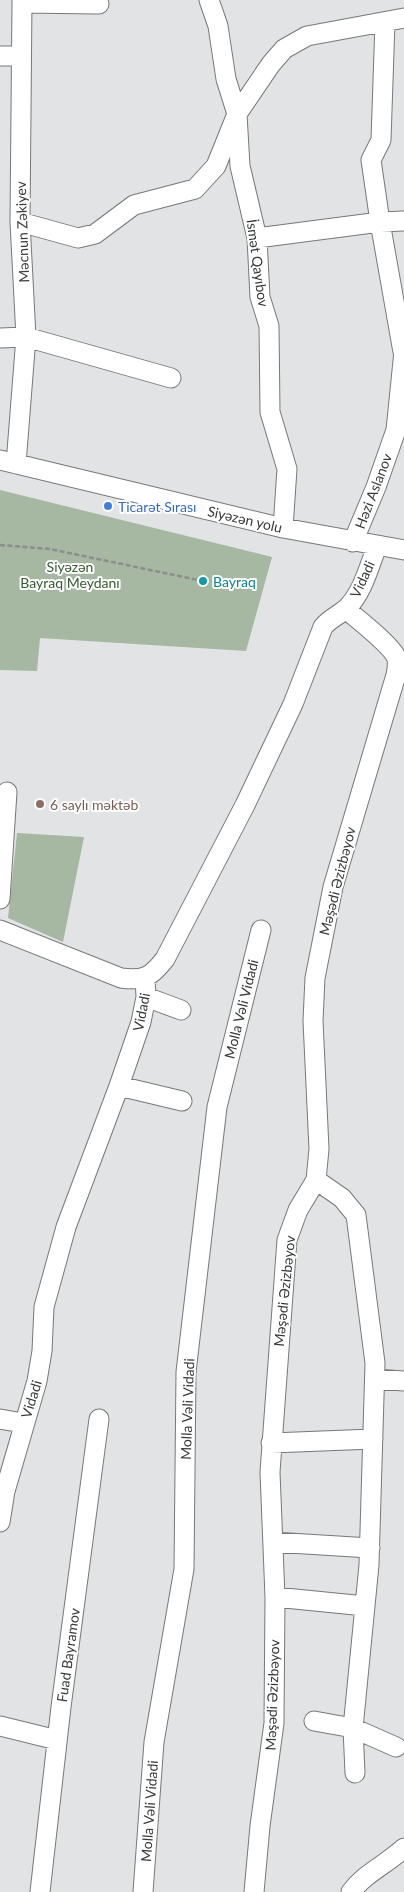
<svg xmlns="http://www.w3.org/2000/svg" width="404" height="1892" viewBox="0 0 404 1892" font-family="Lato,sans-serif">
	<style>
		.green { fill: #a6b7a2 }
		.lines { fill: none; stroke-linecap: round; stroke-linejoin: round }
		.minor-casing { stroke: #767879; stroke-width: 21 }
		.path { stroke: #8c8d8e; stroke-width: 2.5; stroke-dasharray: 5 2.5; stroke-linecap: butt }
		.minor { stroke: #fff; stroke-width: 19 }
		.shop-dot { fill: #3f7fe0; stroke: #fff; stroke-width: 2 }
		.culture-dot { fill: #0f9aa8; stroke: #fff; stroke-width: 2 }
		.education-dot { fill: #8d6e63; stroke: #fff; stroke-width: 2 }
		.labels { text-anchor: middle; dominant-baseline: central; stroke-width: 4; stroke-linejoin: round; paint-order: stroke }
		.street-label { font-size: 14px; fill: #373838; stroke: #fff }
		.shop-label { font-size: 14px; fill: #366cbe; stroke: #fff; text-anchor: start }
		.park-label { font-size: 14px; fill: #355b2e; stroke: #fff }
		.culture-label { font-size: 14px; fill: #0d838f; stroke: #fff; text-anchor: start }
		.education-label { font-size: 14px; fill: #785e54; stroke: #fff; text-anchor: start }
	</style>
	<rect width="100%" height="100%" fill="#e2e3e4"/>
	<path class="green" d="M 0,490 L 272,557 L 246,651 L 40,638 L 37,671 L 0,670 Z
		M 17,833 L 84,837 L 63,942 L 8,918 Z"/>
	<g class="lines">
		<defs>
			<path id="minor" d="M 209,0 L 218,26 L 226,79 L 237,114 L 240,166 L 257,238 L 260,297 L 269,326 L 270,412 L 287,469 L 283,528
				M 22,3 L 99,4
				M 385,22 L 381,140 L 371,160 L 380,222 L 403,352
				M 0,56 L 21,56
				M 20,222 L 78,238 L 95,234 L 134,205 L 195,189 L 216,166 L 237,114 L 271,64 L 284,49 L 307,36 L 404,18
				M 257,238 L 380,222 L 404,221
				M 0,338 L 26,337 L 171,378
				M 0,460 L 283,528 L 404,550
				M 16,464 L 26,337 L 20,222 L 22,0
				M 353,542 L 376,487 L 396,430 L 404,351
				M 0,899 L 7,792
				M 0,930 L 121,978 C 144,981 151,977 165,959 L 245,805 L 293,704 L 323,627 C 330,618 340,615 348,607 C 363,591 369,567 377,546
				M 146,997 L 181,1010
				M 119,1086 L 182,1101
				M 316,1180 L 342,1198 L 356,1215 L 375,1363 L 369,1565 L 353,1728 L 355,1773
				M 375,1379 L 404,1381
				M 0,1419 L 23,1423
				M 271,1443 L 373,1439
				M 0,1522 L 5,1491 L 37,1381 L 42,1351 L 44,1307 L 66,1227 L 119,1086 L 141,1022 L 146,997 L 145,977
				M 273,1542 L 370,1548
				M 275,1597 L 365,1606
				M 314,1721 L 353,1728 L 396,1747
				M 0,1726 L 57,1740
				M 40,1892 L 61,1707 L 99,1419
				M 143,1892 L 154,1742 L 184,1569 L 186,1372 L 217,1107 L 261,930
				M 254,1892 L 260,1826 L 274,1723 L 275,1597 L 270,1472 L 287,1240 L 298,1210 L 316,1180 L 319,1149 L 313,1021 L 315,978 L 333,887 L 396,675 C 397,670 398,664 397,659 C 393,646 357,619 346,609
				M 351,1892 C 365,1873 387,1864 404,1848"/>
		</defs>
		<use href="#minor" class="minor-casing"/>
		<path class="path" d="M 0,545 L 50,549 L 203,581"/>
		<use href="#minor" class="minor"/>
	</g>
	<circle class="shop-dot" cx="108" cy="506" r="5"/>
	<circle class="culture-dot" cx="203" cy="581" r="5"/>
	<circle class="education-dot" cx="40" cy="804" r="5"/>
	<g class="labels">
		<g class="street-label">
			<text transform="translate(22 232) rotate(-92)">Məcnun Zəkiyev</text>
			<text transform="translate(258 263) rotate(82)">İsmət Qayıbov</text>
			<text transform="translate(373 491) rotate(-69)">Həzi Aslanov</text>
			<text transform="translate(245 519) rotate(13)">Siyəzən yolu</text>
			<text transform="translate(362 579) rotate(-65)">Vidadi</text>
			<text transform="translate(337 881) rotate(-76)">Məşədi Əzizbəyov</text>
			<text transform="translate(241 1009) rotate(-76)">Molla Vəli Vidadi</text>
			<text transform="translate(141 1012) rotate(-79)">Vidadi</text>
			<text transform="translate(284 1291) rotate(-84)">Məşədi Əzizbəyov</text>
			<text transform="translate(31 1399) rotate(-73)">Vidadi</text>
			<text transform="translate(187 1409) rotate(-88)">Molla Vəli Vidadi</text>
			<text transform="translate(68 1655) rotate(-82)">Fuad Bayramov</text>
			<text transform="translate(272 1695) rotate(-88)">Məşədi Əzizbəyov</text>
			<text transform="translate(149 1811) rotate(-86)">Molla Vəli Vidadi</text>
		</g>
		<g class="shop-label">
			<text x="118" y="506">Ticarət Sırası</text>
		</g>
		<g class="park-label">
			<text x="70" y="566">Siyəzən<tspan x="70" dy="16">Bayraq Meydanı</tspan></text>
		</g>
		<g class="culture-label">
			<text x="213" y="581">Bayraq</text>
		</g>
		<g class="education-label">
			<text x="50" y="804">6 saylı məktəb</text>
		</g>
	</g>
</svg>
